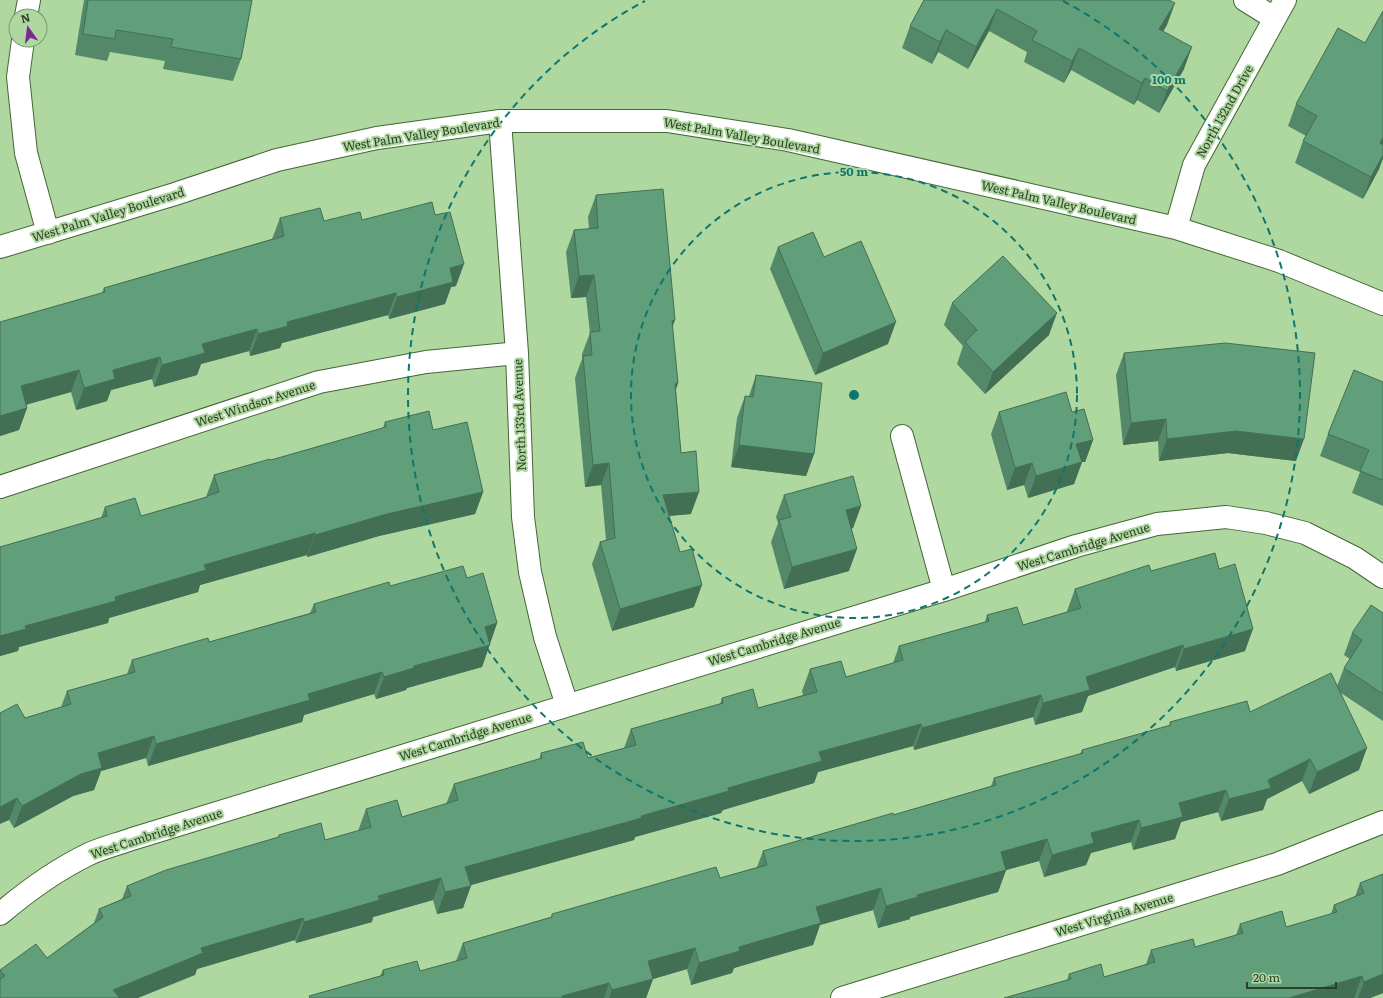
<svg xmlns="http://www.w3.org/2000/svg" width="1383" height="998" viewBox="0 0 1383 998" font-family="Literata,serif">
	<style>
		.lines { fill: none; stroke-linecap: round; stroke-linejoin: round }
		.minor-casing { stroke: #436735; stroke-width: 24 }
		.minor { stroke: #fff; stroke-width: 22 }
		.wall { fill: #538969 }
		.shaded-wall { fill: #436f55 }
		.building { fill: #609f7a; stroke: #436f55 }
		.ring { fill: none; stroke: #0f766e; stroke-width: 2; stroke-dasharray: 7 5 }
		.labels { text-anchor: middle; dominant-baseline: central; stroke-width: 4; stroke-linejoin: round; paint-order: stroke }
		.street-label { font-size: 12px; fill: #2e3e28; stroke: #afd7a0 }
		.centre { fill: #0f766e; stroke: #afd7a0; stroke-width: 2 }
		.ring-label { font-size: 12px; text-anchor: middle; font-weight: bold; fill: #0f766e; stroke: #afd7a0; stroke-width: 4; stroke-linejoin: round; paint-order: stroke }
	</style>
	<rect width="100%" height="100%" fill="#afd7a0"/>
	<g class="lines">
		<defs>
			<path id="minor" d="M 1245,0 L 1274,18
				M 26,16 L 29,0
				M 23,40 L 18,77 L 26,153 L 48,233
				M 500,121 L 517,353 L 523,517 L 530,572 L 545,637 L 567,705
				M 1176,228 L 1194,165 L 1285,0
				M 0,247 L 175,194 L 277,160 L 377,138 L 500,121 L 667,121 L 788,140 L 1176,228 L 1279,261 L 1383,304
				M 902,436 L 944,590
				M 0,487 L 319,382 L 426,362 L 517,353
				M 0,914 C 27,891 56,870 89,854 C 102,848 118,844 132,839 L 944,590 L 1076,546 L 1157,524 L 1226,517 L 1266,523 L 1305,533 L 1355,558 L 1383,577
				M 842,998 L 1277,864 L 1383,822"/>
		</defs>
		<use href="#minor" class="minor-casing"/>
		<use href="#minor" class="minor"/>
	</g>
	<path class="wall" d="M 84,0 L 252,0 L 241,59 L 233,81 L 163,69 L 165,61 L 110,52 L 107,61 L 75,55 Z
		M 924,0 L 1167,25 L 1163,31 L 1184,69 L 1159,113 L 1137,100 L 1134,105 L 1071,70 L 1064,83 L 1024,62 L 1027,52 L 989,31 L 968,69 L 938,52 L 932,64 L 902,48 L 910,26 Z
		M 1365,43 L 1383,145 L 1383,158 L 1379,169 L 1363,199 L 1295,163 L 1303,141 L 1306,136 L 1288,126 L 1296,104 Z
		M 596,195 L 672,328 L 678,383 L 676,390 L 681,453 L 691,514 L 669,516 L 694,607 L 612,631 L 592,564 L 600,542 L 606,540 L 601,485 L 585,487 L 575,378 L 582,359 L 582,354 L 590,333 L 586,297 L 571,298 L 566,252 L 574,230 L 589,229 L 588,217 Z
		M 435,215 L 456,286 L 451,287 L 445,304 L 389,319 L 388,315 L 282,343 L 280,348 L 250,356 L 249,351 L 201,364 L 197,375 L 154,387 L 152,379 L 111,390 L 107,401 L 76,410 L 71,392 L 26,405 L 27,408 L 19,430 L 0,436 L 0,322 L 102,293 L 104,288 L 272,239 L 280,218 L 324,221 L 362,220 Z
		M 778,247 L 824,257 L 888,344 L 815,375 L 770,269 Z
		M 952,303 L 1049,335 L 985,394 L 957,364 L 963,346 L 944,325 Z
		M 1124,353 L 1296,461 L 1228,453 L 1159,461 L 1158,441 L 1123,445 L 1116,375 Z
		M 756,375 L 814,454 L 806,476 L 731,467 L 737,418 L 745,396 L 749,396 Z
		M 1383,382 L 1383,506 L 1352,493 L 1360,472 L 1320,456 L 1328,434 Z
		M 999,412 L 1072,412 L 1093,440 L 1085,462 L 1082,462 L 1074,484 L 1028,498 L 1024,485 L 1007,490 L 991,434 Z
		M 385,422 L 433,430 L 483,492 L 475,514 L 379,536 L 307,557 L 307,555 L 200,585 L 198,592 L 109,618 L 108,623 L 19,647 L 18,651 L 0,656 L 0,547 L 101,518 L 105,507 L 141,516 L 206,497 L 214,475 L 271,460 L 383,428 Z
		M 784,495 L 861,506 L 853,528 L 851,529 L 849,571 L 784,589 L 771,542 L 778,523 L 776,517 Z
		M 1219,569 L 1245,651 L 1176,671 L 1175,667 L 1088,696 L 1082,712 L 1035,725 L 1033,717 L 914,750 L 913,746 L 818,772 L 814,783 L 723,810 L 721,813 L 635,837 L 634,840 L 470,885 L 463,908 L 437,914 L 433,900 L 373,917 L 372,922 L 296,943 L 295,940 L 197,969 L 195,975 L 0,998 L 0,970 L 47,958 L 94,923 L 99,909 L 122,899 L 127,886 L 278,837 L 279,835 L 325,840 L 358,831 L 366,809 L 402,817 L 446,804 L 454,784 L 539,760 L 541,753 L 588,758 L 624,748 L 631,729 L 720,704 L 722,698 L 758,708 L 803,695 L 802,691 L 810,669 L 846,677 L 893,663 L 899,646 L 985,622 L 987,615 L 1023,625 L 1067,612 L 1067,611 L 1075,589 L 1151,571 Z
		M 467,578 L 497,623 L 482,667 L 407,688 L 406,690 L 376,699 L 374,694 L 304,715 L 302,722 L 148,766 L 146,758 L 101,771 L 94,790 L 73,796 L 14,828 L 9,820 L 25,718 L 61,707 L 67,691 L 127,674 L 132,660 L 209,642 L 310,613 L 314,604 L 390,586 Z
		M 1383,613 L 1383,721 L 1341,693 L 1359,770 L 1309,794 L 1302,781 L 1267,799 L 1263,810 L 1221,821 L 1218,812 L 1181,822 L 1175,839 L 1133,850 L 1131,842 L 1091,853 L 1086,865 L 1044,877 L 1039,861 L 1006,870 L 998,892 L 910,917 L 910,919 L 878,928 L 873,910 L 820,925 L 813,945 L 734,968 L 732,973 L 691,985 L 687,969 L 653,979 L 646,998 L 309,998 L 309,996 L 380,976 L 383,970 L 420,971 L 456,961 L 463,943 L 551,917 L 552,914 L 720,878 L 757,867 L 763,851 L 893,815 L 991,786 L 994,778 L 1080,754 L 1082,750 L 1169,726 L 1170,722 L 1250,712 L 1337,686 L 1344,668 L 1350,659 L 1344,655 L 1352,633 Z
		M 1383,874 L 1383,993 L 1370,998 L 1004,998 L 1067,980 L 1069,974 L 1104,977 L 1146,964 L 1151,950 L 1195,947 L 1236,935 L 1240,924 L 1286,927 L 1331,914 L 1334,905 L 1355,897 L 1360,883 Z"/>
	<path class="shaded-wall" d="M 1175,3 L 1167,25 L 1151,51 L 1159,29 Z
		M 997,9 L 989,31 L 968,69 L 976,47 Z
		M 946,30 L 938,52 L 932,64 L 940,42 Z
		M 1192,47 L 1184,69 L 1159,113 L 1167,91 Z
		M 1079,48 L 1071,70 L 1064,83 L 1072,61 Z
		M 1145,78 L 1137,100 L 1134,105 L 1142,83 Z
		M 1383,137 L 1383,144 L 1372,165 L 1380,143 Z
		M 1383,155 L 1383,158 L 1379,169 L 1363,199 L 1371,177 Z
		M 464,264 L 456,286 L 451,287 L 445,304 L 389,319 L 397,297 L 450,268 Z
		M 594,275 L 586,297 L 571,298 L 579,276 Z
		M 396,293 L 388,315 L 282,343 L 280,348 L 250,356 L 258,334 L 287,322 Z
		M 1057,313 L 1049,335 L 985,394 L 993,372 Z
		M 675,320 L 667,342 L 672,321 Z
		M 896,322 L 888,344 L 815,375 L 823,353 Z
		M 257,329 L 249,351 L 201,364 L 197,375 L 154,387 L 162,365 L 202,344 Z
		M 160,357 L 152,379 L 111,390 L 107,401 L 76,410 L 84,388 L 113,370 Z
		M 79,370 L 71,392 L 13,408 L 21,386 Z
		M 678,383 L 670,405 L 675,384 Z
		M 27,408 L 19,430 L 0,436 L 0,416 Z
		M 1166,419 L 1158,441 L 1123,445 L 1131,423 Z
		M 1236,431 L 1304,439 L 1296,461 L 1228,453 L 1159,461 L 1167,439 Z
		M 1093,440 L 1085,462 L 1082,462 L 1074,484 L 1028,498 L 1036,476 L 1076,444 Z
		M 739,445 L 814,454 L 806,476 L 731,467 Z
		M 609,463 L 601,485 L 585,487 L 593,465 Z
		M 1032,463 L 1024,485 L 1007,490 L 1015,468 Z
		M 483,492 L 475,514 L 379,536 L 307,557 L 315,535 L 387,514 Z
		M 699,492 L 691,514 L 655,517 L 663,495 Z
		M 861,506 L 853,528 L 838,532 L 846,510 Z
		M 315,533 L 307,555 L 200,585 L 198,592 L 109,618 L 108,623 L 19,647 L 18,651 L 0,656 L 0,636 L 25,626 L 204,565 Z
		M 857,549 L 849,571 L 784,589 L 792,567 Z
		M 702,585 L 694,607 L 612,631 L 620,609 Z
		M 497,623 L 482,667 L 407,688 L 406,690 L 376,699 L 384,677 L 414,666 L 485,627 Z
		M 1253,629 L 1245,651 L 1176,671 L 1184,649 Z
		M 1183,645 L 1175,667 L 1088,696 L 1082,712 L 1035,725 L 1043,703 L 1086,677 Z
		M 382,672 L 374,694 L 304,715 L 302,722 L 148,766 L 156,744 L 308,694 Z
		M 1041,695 L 1033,717 L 914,750 L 922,728 Z
		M 921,724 L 913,746 L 818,772 L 814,783 L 723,810 L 721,813 L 635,837 L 634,840 L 457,889 L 465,867 L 641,816 L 728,788 L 819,752 Z
		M 154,736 L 146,758 L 101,771 L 94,790 L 73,796 L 14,828 L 22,806 L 98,753 Z
		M 1367,748 L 1359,770 L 1309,794 L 1317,772 Z
		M 1310,759 L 1302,781 L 1267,799 L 1263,810 L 1221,821 L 1229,799 Z
		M 1226,790 L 1218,812 L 1181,822 L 1175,839 L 1133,850 L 1141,828 L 1179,803 Z
		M 17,798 L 9,820 L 0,824 L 0,807 Z
		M 1139,820 L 1131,842 L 1091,853 L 1086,865 L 1044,877 L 1052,855 L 1091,833 Z
		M 1047,839 L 1039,861 L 1006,870 L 998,892 L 910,917 L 910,919 L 878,928 L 886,906 L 917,895 L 1001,852 Z
		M 441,878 L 433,900 L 373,917 L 372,922 L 296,943 L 304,922 L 378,896 Z
		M 471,886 L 463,908 L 437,914 L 445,892 Z
		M 881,888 L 873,910 L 820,925 L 813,945 L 734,968 L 732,973 L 691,985 L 699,963 L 816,907 Z
		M 303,918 L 295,940 L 197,969 L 195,975 L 138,998 L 110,998 L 113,990 L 201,948 Z
		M 695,948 L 687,969 L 653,979 L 646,998 L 609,998 L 612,990 L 648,961 Z
		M 1383,974 L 1383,993 L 1370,998 L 1358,998 L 1364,982 Z
		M 1362,976 L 1354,998 L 1289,998 Z
		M 609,983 L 604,998 L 561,998 L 562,996 Z"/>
	<path class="building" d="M 88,0 L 252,0 L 241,59 L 171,47 L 173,39 L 116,30 L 115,39 L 83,34 Z
		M 924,0 L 1169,0 L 1175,3 L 1159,29 L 1192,47 L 1167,91 L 1145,78 L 1142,83 L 1079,48 L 1072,61 L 1032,40 L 1037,31 L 997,9 L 976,47 L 946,30 L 940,42 L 910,26 Z
		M 1383,11 L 1383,137 L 1380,143 L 1383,145 L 1383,155 L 1371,177 L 1303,141 L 1317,116 L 1296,104 L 1338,28 L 1365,43 Z
		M 663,189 L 675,320 L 672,321 L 678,383 L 675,384 L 681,453 L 696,451 L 699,492 L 663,495 L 680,552 L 692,549 L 702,585 L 620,609 L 600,542 L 615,538 L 609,463 L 593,465 L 583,356 L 592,355 L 590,332 L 600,331 L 594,275 L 579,276 L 574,230 L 598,228 L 596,195 Z
		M 432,202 L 435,215 L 450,212 L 464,264 L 450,268 L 453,282 L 397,297 L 396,293 L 287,322 L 288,326 L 258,334 L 257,329 L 202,344 L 205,353 L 162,365 L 160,357 L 113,370 L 115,379 L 84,388 L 79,370 L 21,386 L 27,408 L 0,416 L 0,322 L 105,292 L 104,288 L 284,236 L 280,218 L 320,208 L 324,221 L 360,212 L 362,220 Z
		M 813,232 L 824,257 L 861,241 L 896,322 L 823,353 L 778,247 Z
		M 1003,256 L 1057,313 L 993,372 L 965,342 L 977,330 L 952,303 Z
		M 1225,343 L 1315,353 L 1304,439 L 1236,431 L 1167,439 L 1166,419 L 1131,423 L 1124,353 Z
		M 1354,370 L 1383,382 L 1383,480 L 1360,471 L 1369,450 L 1328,434 Z
		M 756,375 L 822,383 L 814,454 L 739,445 L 745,396 L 753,397 Z
		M 1066,392 L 1072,412 L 1084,409 L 1093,440 L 1076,444 L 1082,462 L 1036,476 L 1032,463 L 1015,468 L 999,412 Z
		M 429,411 L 433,430 L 467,422 L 483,492 L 387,514 L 315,535 L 315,533 L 204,565 L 206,570 L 115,597 L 116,601 L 25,626 L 26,629 L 0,636 L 0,547 L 107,516 L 105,507 L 135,498 L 141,516 L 207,497 L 207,496 L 219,492 L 214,475 L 270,459 L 271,460 L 386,427 L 385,422 Z
		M 853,476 L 861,506 L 846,510 L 857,549 L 792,567 L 779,520 L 791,517 L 784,495 Z
		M 1215,553 L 1219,569 L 1235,564 L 1253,629 L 1184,649 L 1183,645 L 1086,677 L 1090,690 L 1043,703 L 1041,695 L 922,728 L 921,724 L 819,752 L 822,761 L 728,788 L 729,791 L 641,816 L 642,818 L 465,867 L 471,886 L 445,892 L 441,878 L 378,896 L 380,900 L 304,922 L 303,918 L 201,948 L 203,953 L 113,990 L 119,997 L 117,998 L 0,998 L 0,979 L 5,976 L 0,970 L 36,944 L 47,958 L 103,917 L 99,909 L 131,896 L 127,886 L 166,870 L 279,837 L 279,835 L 321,823 L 325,840 L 371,827 L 366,809 L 397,800 L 402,817 L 458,800 L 454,784 L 542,758 L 541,753 L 583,742 L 588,758 L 636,745 L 631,729 L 723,703 L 722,698 L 753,689 L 758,708 L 817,692 L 810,669 L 841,661 L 846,677 L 903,660 L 899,646 L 989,621 L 987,615 L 1017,607 L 1023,625 L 1081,608 L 1075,589 L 1149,565 L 1151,571 Z
		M 463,566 L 467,578 L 483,573 L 497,623 L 485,627 L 490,645 L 414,666 L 414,668 L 384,677 L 382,672 L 308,694 L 310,700 L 156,744 L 154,736 L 98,753 L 102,768 L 81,774 L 22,806 L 17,798 L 0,807 L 0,713 L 17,704 L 25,718 L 71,704 L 67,691 L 135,672 L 132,660 L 208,638 L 209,642 L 316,612 L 314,604 L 389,582 L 390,586 Z
		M 1371,605 L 1383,613 L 1383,694 L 1344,668 L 1362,640 L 1352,633 Z
		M 1331,673 L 1367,748 L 1317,772 L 1310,759 L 1268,780 L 1271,788 L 1229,799 L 1226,790 L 1179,803 L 1183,817 L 1141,828 L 1139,820 L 1091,833 L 1094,843 L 1052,855 L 1047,839 L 1001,852 L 1006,870 L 917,895 L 918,897 L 886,906 L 881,888 L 816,907 L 821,923 L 739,947 L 740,951 L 699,963 L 695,948 L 648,961 L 653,979 L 612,990 L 609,983 L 562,996 L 562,998 L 310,998 L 309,996 L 384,975 L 383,970 L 417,961 L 420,971 L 467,958 L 463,943 L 552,917 L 552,914 L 716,867 L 720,878 L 767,865 L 763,851 L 893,813 L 893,815 L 996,785 L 994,778 L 1083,753 L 1082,750 L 1171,725 L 1170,722 L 1247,701 L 1250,712 Z
		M 1383,874 L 1383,974 L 1364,982 L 1362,976 L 1289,998 L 1004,998 L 1071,979 L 1069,974 L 1101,964 L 1104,977 L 1155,962 L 1151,950 L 1193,939 L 1195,947 L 1243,933 L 1240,924 L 1282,911 L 1286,927 L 1337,912 L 1334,905 L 1364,893 L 1360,883 Z"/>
	<g class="ring">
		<circle cx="854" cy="395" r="223"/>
		<path d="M1063 1A446 446 0 1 1 645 1"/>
	</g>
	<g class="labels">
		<g class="street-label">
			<text transform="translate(1224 111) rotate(-61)">North 132nd Drive</text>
			<text transform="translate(421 134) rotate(-9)">West Palm Valley Boulevard</text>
			<text transform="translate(742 135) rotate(10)">West Palm Valley Boulevard</text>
			<text transform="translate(1059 202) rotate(13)">West Palm Valley Boulevard</text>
			<text transform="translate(108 214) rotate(-17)">West Palm Valley Boulevard</text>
			<text transform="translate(255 403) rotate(-18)">West Windsor Avenue</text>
			<text transform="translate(519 415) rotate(-92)">North 133rd Avenue</text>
			<text transform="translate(1083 546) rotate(-17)">West Cambridge Avenue</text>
			<text transform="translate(774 641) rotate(-17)">West Cambridge Avenue</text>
			<text transform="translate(465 736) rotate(-17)">West Cambridge Avenue</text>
			<text transform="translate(156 833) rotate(-18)">West Cambridge Avenue</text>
			<text transform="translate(1114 914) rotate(-17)">West Virginia Avenue</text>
		</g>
	</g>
	<circle cx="854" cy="395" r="6" class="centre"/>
	<g class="ring-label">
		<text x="1169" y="84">100 m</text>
		<text x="854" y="176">50 m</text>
	</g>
	<g transform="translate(28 28) rotate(346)"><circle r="19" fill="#afd7a0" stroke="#7b9a70"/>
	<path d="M0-3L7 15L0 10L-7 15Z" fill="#7c2796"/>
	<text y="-6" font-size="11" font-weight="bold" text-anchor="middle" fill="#2e3e28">N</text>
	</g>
	<path d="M1247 982v6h89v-6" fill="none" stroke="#2e3e28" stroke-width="2"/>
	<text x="1253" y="982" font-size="12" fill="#2e3e28" stroke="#afd7a0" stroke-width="3" paint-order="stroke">20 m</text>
</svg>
